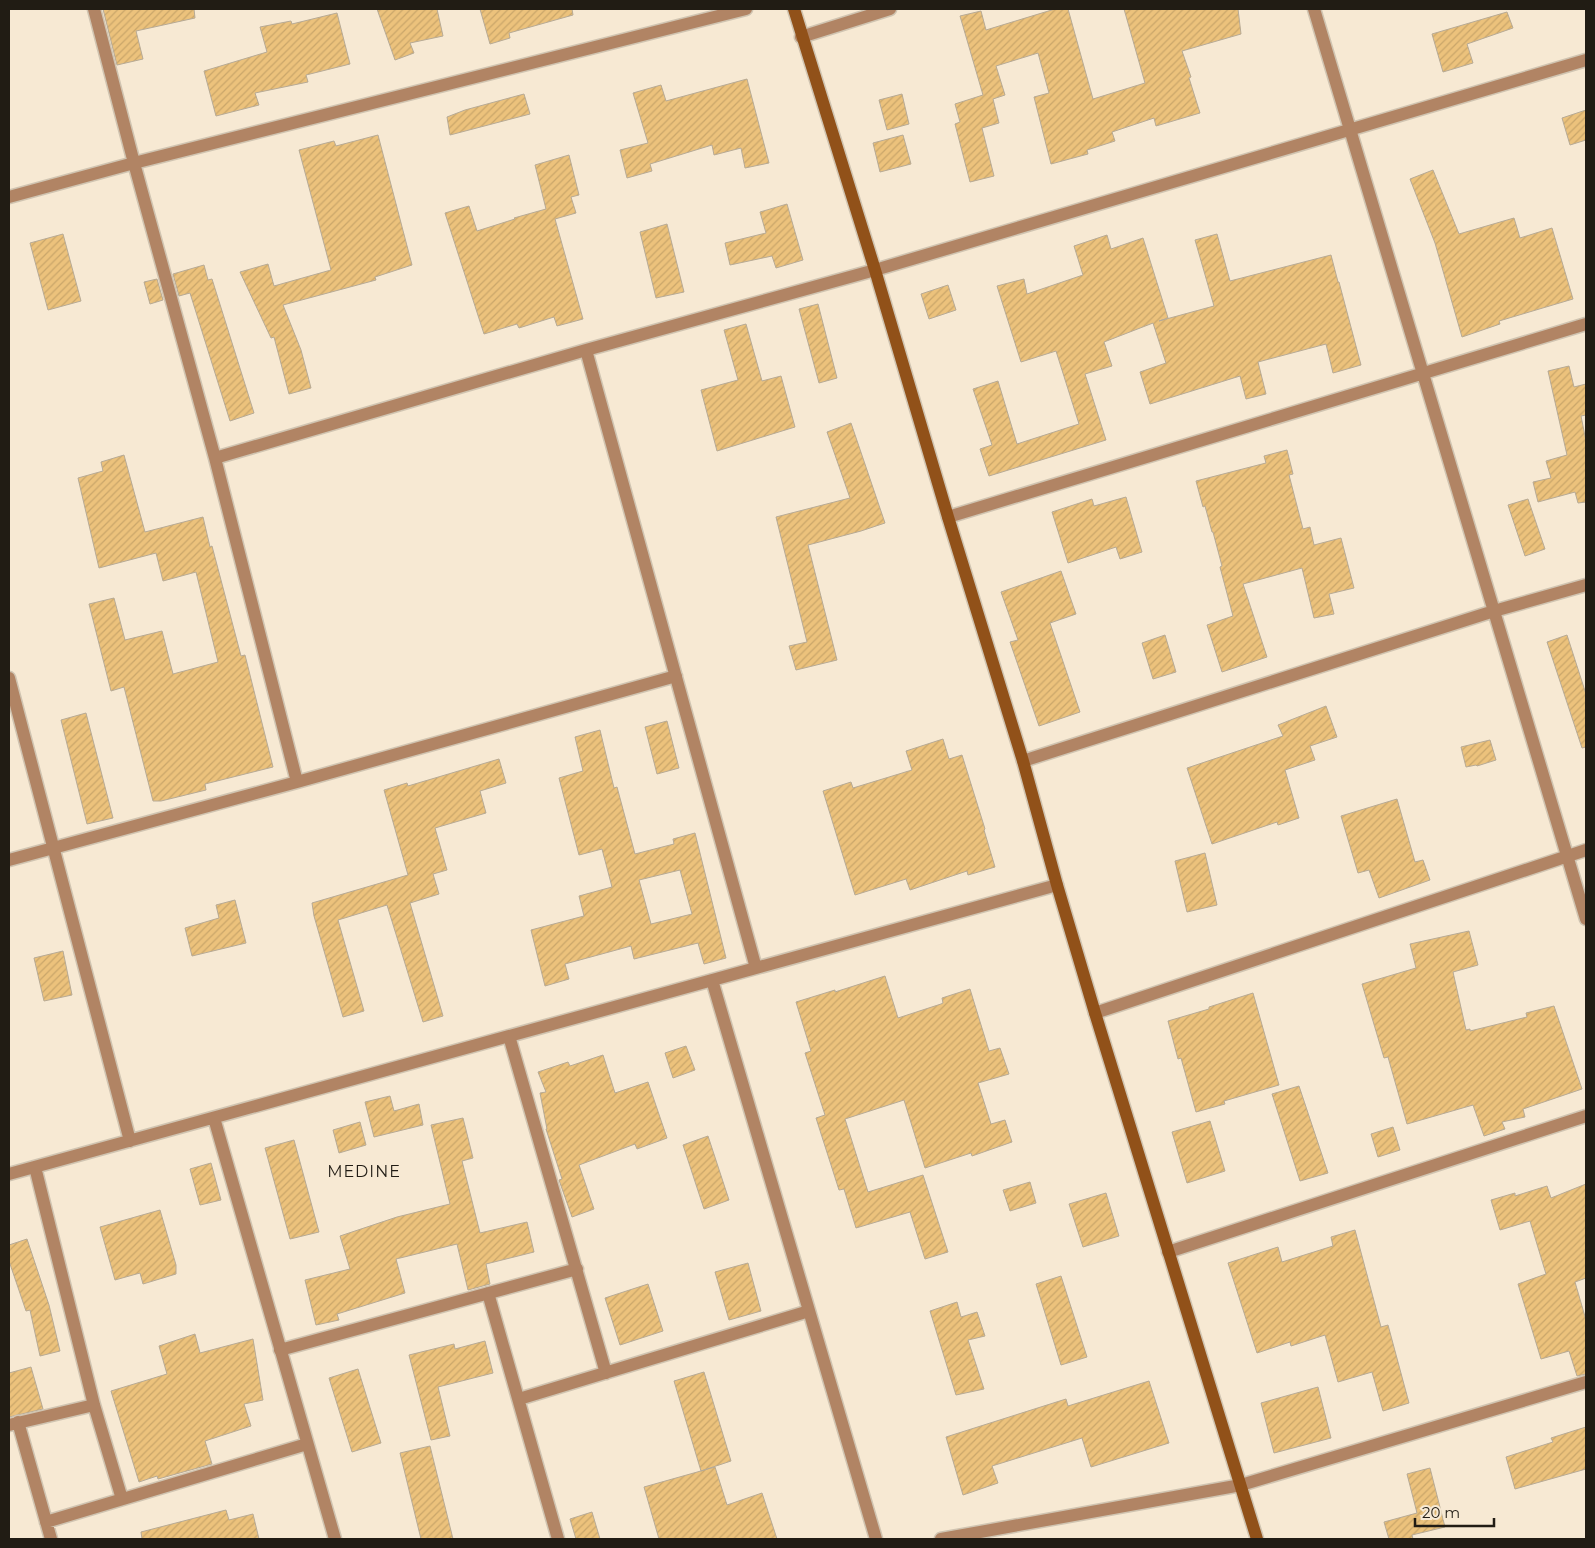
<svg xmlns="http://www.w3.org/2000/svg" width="1595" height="1548" viewBox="0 0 1595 1548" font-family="Montserrat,sans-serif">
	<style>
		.building { fill: url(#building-hatch); stroke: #b7aa95; fill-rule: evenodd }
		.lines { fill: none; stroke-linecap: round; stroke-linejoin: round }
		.street-casing { stroke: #d0c4b1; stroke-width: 15 }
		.secondary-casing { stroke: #d0c4b1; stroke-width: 15 }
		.street { stroke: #b18464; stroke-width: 12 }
		.secondary { stroke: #915119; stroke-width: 12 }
		.labels { text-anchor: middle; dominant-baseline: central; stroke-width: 4; stroke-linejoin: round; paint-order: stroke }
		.quarter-label { font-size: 16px; letter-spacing: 1px; fill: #211c14; stroke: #f7e9d3 }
	</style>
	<defs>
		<pattern id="building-hatch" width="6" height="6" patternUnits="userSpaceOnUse" patternTransform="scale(1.25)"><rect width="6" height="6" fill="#ecc27c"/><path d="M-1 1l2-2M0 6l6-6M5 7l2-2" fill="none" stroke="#caa66a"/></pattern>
	</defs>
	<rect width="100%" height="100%" fill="#f7e9d3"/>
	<path class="building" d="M 103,9 L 194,9 L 195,18 L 136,31 L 143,59 L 117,65 Z
		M 377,9 L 437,9 L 443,36 L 410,43 L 414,53 L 395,60 Z
		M 480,9 L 572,9 L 573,15 L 509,33 L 510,38 L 490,44 Z
		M 1055,9 L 1068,9 L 1093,99 L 1145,83 L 1124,9 L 1238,9 L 1241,34 L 1182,51 L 1191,77 L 1189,78 L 1200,113 L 1156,126 L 1154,118 L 1112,132 L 1115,141 L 1087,150 L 1088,154 L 1051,164 L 1034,97 L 1049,93 L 1038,53 L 996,66 L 1005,95 L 993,99 L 999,123 L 982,128 L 994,176 L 970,182 L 955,124 L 960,122 L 955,104 L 983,95 L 960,16 L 981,11 L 986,30 Z
		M 1507,12 L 1513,28 L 1467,44 L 1473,63 L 1443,72 L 1432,34 Z
		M 337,13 L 350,64 L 306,75 L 308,82 L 255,93 L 259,105 L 216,116 L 204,71 L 267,52 L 260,27 L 291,21 L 292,24 Z
		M 747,79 L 769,163 L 745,168 L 741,148 L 714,155 L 712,145 L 650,164 L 652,171 L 627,178 L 620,150 L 648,143 L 633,93 L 661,85 L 666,101 Z
		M 524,94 L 530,114 L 450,135 L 447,117 L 465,110 Z
		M 902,94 L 909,124 L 887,130 L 879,100 Z
		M 1586,110 L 1586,140 L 1570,145 L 1562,118 Z
		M 378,135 L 412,265 L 375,277 L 376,280 L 283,305 L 301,350 L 311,388 L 289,394 L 274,337 L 271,338 L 240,272 L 268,264 L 274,286 L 331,270 L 299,150 L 334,141 L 336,146 Z
		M 903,135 L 911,164 L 880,172 L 873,143 Z
		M 569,155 L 579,195 L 571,197 L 576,213 L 555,219 L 583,319 L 557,326 L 554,317 L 519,328 L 517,324 L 484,334 L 445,213 L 469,206 L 477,231 L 515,219 L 514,218 L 546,209 L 535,165 Z
		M 1433,170 L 1459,234 L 1514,218 L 1520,238 L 1552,228 L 1573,299 L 1499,321 L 1500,324 L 1462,337 L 1435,243 L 1410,179 Z
		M 787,204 L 803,260 L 776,268 L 772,256 L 730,265 L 725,243 L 766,233 L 760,212 Z
		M 667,224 L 684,292 L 656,298 L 640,232 Z
		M 63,234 L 81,301 L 48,310 L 30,243 Z
		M 1217,234 L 1230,281 L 1331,255 L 1338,282 L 1339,282 L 1361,365 L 1333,373 L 1326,344 L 1258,362 L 1266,394 L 1246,399 L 1240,376 L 1150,404 L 1140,372 L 1166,363 L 1153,323 L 1104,342 L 1112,366 L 1085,374 L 1106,440 L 989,476 L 980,449 L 992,445 L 973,389 L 998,381 L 1017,444 L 1079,424 L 1056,351 L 1021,362 L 997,286 L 1024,279 L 1027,294 L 1083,275 L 1074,246 L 1107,235 L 1111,249 L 1143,238 L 1168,318 L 1159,321 L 1214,306 L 1195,240 Z
		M 204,265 L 208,280 L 212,279 L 254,413 L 230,421 L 190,293 L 179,296 L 173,274 Z
		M 157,279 L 163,300 L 150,304 L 144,282 Z
		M 948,285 L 956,310 L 929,319 L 921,294 Z
		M 818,304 L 837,378 L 819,383 L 799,309 Z
		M 746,324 L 762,381 L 781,376 L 795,427 L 717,451 L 701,390 L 738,380 L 724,330 Z
		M 1569,366 L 1574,387 L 1586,384 L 1586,415 L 1581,416 L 1586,441 L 1586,502 L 1578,503 L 1575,492 L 1538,502 L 1533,482 L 1551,478 L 1546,461 L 1567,455 L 1548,371 Z
		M 851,423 L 885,523 L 861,531 L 808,545 L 837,660 L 796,670 L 789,646 L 807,642 L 776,517 L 850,498 L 827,432 Z
		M 1287,450 L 1293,474 L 1289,475 L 1303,529 L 1310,527 L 1314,545 L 1341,538 L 1354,588 L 1329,594 L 1334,614 L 1314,618 L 1302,568 L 1243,584 L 1267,657 L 1222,672 L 1207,625 L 1233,616 L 1220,567 L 1222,566 L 1213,532 L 1212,532 L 1205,506 L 1203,507 L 1196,481 L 1266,463 L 1264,456 Z
		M 124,455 L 145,532 L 203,517 L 210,547 L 212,546 L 241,656 L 245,655 L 273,767 L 205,784 L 206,790 L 161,801 L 153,801 L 124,687 L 111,691 L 89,604 L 114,598 L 125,640 L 162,631 L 173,674 L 218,662 L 196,572 L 163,581 L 156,553 L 99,568 L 78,478 L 103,471 L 101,462 Z
		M 1126,497 L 1142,552 L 1120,559 L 1116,547 L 1068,563 L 1052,512 L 1092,499 L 1094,506 Z
		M 1528,499 L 1545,549 L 1525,556 L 1508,505 Z
		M 1061,571 L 1076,614 L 1050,623 L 1080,712 L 1039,726 L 1010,642 L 1018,640 L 1001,592 Z
		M 1165,635 L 1176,672 L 1153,679 L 1142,643 Z
		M 1567,635 L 1586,694 L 1586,747 L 1582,748 L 1547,642 Z
		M 1326,706 L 1337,737 L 1310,746 L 1315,760 L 1285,770 L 1299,818 L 1278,825 L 1277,822 L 1212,844 L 1187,768 L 1283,736 L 1278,725 Z
		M 86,713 L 113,818 L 87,824 L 61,720 Z
		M 667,721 L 679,768 L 657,774 L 645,727 Z
		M 600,730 L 614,788 L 617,787 L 635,854 L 674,844 L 673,839 L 695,833 L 726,958 L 704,964 L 698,943 L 634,959 L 631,946 L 565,964 L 569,979 L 545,986 L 531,930 L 584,916 L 579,896 L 612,887 L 602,849 L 579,855 L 559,778 L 583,771 L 575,737 ZM 680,870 L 692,914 L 651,924 L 639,880 Z
		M 943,739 L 949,759 L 962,755 L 985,829 L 984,830 L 995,867 L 968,875 L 967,871 L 910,890 L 906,879 L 855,895 L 823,791 L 851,782 L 853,788 L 912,770 L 906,751 Z
		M 1490,740 L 1496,760 L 1477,766 L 1476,765 L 1466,767 L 1461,747 Z
		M 499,759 L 506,783 L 480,791 L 486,813 L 435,828 L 447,870 L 433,874 L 439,894 L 410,903 L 443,1016 L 423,1022 L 387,905 L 338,920 L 364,1011 L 343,1017 L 314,916 L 312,903 L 408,875 L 384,790 L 407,783 L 408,786 Z
		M 1397,799 L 1415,862 L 1423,860 L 1430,880 L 1379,898 L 1369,870 L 1358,873 L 1341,816 Z
		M 1205,853 L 1217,905 L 1187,912 L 1175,861 Z
		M 235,900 L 246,943 L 192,956 L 185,928 L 219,918 L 216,905 Z
		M 1469,931 L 1478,965 L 1453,972 L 1466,1030 L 1470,1029 L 1470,1031 L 1527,1017 L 1526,1013 L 1554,1006 L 1582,1089 L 1523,1109 L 1525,1117 L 1502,1122 L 1505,1129 L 1484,1136 L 1473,1105 L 1407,1124 L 1388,1057 L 1384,1058 L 1362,984 L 1416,968 L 1410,944 Z
		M 63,951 L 72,995 L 44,1001 L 34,958 Z
		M 885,976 L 898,1018 L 941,1004 L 943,1003 L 942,998 L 970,989 L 989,1051 L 1000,1048 L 1009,1074 L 978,1083 L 991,1124 L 1005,1120 L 1012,1142 L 972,1156 L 971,1153 L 925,1168 L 904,1100 L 845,1119 L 868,1192 L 923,1175 L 948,1252 L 925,1259 L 910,1212 L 856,1228 L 844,1189 L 839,1190 L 816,1118 L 825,1115 L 805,1053 L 811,1051 L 796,1002 L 835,990 L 835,992 Z
		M 1253,993 L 1279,1085 L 1224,1101 L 1225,1104 L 1196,1112 L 1181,1058 L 1178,1059 L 1168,1021 L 1209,1009 L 1209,1007 Z
		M 686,1046 L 695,1070 L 673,1078 L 665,1053 Z
		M 603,1055 L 615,1093 L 648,1082 L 667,1138 L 637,1149 L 635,1144 L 579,1165 L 594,1209 L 572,1217 L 559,1180 L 562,1179 L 546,1129 L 547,1129 L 540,1093 L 546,1092 L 538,1072 L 568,1062 L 570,1066 Z
		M 1299,1086 L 1328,1173 L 1300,1181 L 1272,1094 Z
		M 390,1096 L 394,1111 L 419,1104 L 423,1125 L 374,1137 L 365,1102 Z
		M 463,1118 L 473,1158 L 462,1161 L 480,1233 L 527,1222 L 534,1252 L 486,1264 L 490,1284 L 468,1290 L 457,1244 L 396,1259 L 405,1293 L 337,1314 L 339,1320 L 316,1325 L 305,1280 L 350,1269 L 340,1236 L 397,1217 L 450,1204 L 431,1125 Z
		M 1210,1121 L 1225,1171 L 1187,1183 L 1172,1132 Z
		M 360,1122 L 366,1145 L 339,1153 L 333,1130 Z
		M 1393,1127 L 1400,1150 L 1378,1157 L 1371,1134 Z
		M 708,1136 L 729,1200 L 704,1209 L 683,1145 Z
		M 294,1140 L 319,1232 L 290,1239 L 265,1148 Z
		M 211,1163 L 221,1200 L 200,1205 L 190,1169 Z
		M 1030,1182 L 1036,1203 L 1010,1211 L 1003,1190 Z
		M 1586,1184 L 1586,1278 L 1575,1282 L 1586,1320 L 1586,1374 L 1577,1376 L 1569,1351 L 1541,1359 L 1518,1284 L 1546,1274 L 1530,1221 L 1500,1230 L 1491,1200 L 1515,1193 L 1515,1196 L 1547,1186 L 1551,1198 Z
		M 1106,1193 L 1119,1236 L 1083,1247 L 1069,1204 Z
		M 160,1210 L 176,1265 L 176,1274 L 143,1284 L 140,1273 L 115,1280 L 100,1227 Z
		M 1355,1230 L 1381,1327 L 1388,1325 L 1409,1403 L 1383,1411 L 1372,1372 L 1338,1382 L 1325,1335 L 1291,1346 L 1290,1342 L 1257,1353 L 1228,1263 L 1278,1247 L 1282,1262 L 1333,1246 L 1331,1237 Z
		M 27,1239 L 49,1305 L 60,1351 L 40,1356 L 30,1310 L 26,1311 L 9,1261 L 9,1245 Z
		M 748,1263 L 761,1311 L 729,1320 L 715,1272 Z
		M 1061,1276 L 1087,1357 L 1061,1365 L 1036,1284 Z
		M 648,1284 L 663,1331 L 620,1345 L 605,1298 Z
		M 957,1302 L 961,1317 L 977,1312 L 985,1336 L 968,1340 L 984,1389 L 956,1395 L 930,1311 Z
		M 195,1334 L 200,1353 L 253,1339 L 263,1400 L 244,1404 L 251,1426 L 205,1441 L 212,1464 L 158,1479 L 157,1476 L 139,1482 L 111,1391 L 167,1374 L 159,1346 Z
		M 485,1341 L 493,1373 L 438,1387 L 450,1436 L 431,1440 L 409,1355 L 454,1344 L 455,1349 Z
		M 31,1367 L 43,1409 L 9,1417 L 9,1373 Z
		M 358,1369 L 381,1443 L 352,1452 L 329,1378 Z
		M 704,1372 L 731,1461 L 701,1471 L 674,1381 Z
		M 1149,1381 L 1169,1443 L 1091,1467 L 1082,1438 L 992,1466 L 998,1483 L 963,1495 L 946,1437 L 1066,1399 L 1068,1406 Z
		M 1318,1387 L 1331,1438 L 1274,1453 L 1261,1403 Z
		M 1586,1427 L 1586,1469 L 1515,1489 L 1506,1457 L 1553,1442 L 1551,1438 Z
		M 430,1446 L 453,1539 L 421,1539 L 400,1453 Z
		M 715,1467 L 727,1505 L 762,1493 L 777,1539 L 659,1539 L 644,1487 Z
		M 1430,1468 L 1445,1527 L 1412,1535 L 1413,1539 L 1389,1539 L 1384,1522 L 1417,1513 L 1407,1474 Z
		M 226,1510 L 229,1520 L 253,1514 L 259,1539 L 142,1539 L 141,1532 Z
		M 592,1512 L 600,1539 L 576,1539 L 570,1519 Z"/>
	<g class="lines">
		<defs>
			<path id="street" d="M 94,9 L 134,163 L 215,458 L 297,782
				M 1314,9 L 1586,919
				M 801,37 L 890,9
				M 9,197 L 134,163 L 746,9
				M 586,350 L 756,968
				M 215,458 L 586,350 L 875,270 L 1586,60
				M 948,517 L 1586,324
				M 9,678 L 130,1141
				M 1023,761 L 1494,611 L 1586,585
				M 9,860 L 297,782 L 676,676
				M 712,980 L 876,1539
				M 1095,1013 L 1586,850
				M 509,1036 L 606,1373
				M 214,1118 L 335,1539
				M 35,1167 L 94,1405 L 122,1499
				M 9,1174 L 1057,885
				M 1168,1252 L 1586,1116
				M 488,1293 L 558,1539
				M 280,1350 L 577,1269
				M 519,1399 L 809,1311
				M 18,1422 L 51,1539
				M 9,1425 L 94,1405
				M 46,1522 L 307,1444
				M 941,1539 L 1241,1485 L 1586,1382"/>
			<path id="secondary" d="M 794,9 L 875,270 L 948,517 L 1023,761 L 1057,885 L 1095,1013 L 1257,1539"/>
		</defs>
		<use href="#street" class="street-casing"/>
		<use href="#secondary" class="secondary-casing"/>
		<use href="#street" class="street"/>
		<use href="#secondary" class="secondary"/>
	</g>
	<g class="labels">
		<g class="quarter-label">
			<text x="364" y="1171">MEDINE</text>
		</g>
	</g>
	<rect width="1595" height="1548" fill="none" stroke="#211c14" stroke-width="20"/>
	<path d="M1415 1518v8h79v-8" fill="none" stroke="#211c14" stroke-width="2.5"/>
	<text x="1422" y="1518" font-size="15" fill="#211c14" stroke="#f7e9d3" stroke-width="4" paint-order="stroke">20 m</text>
</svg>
